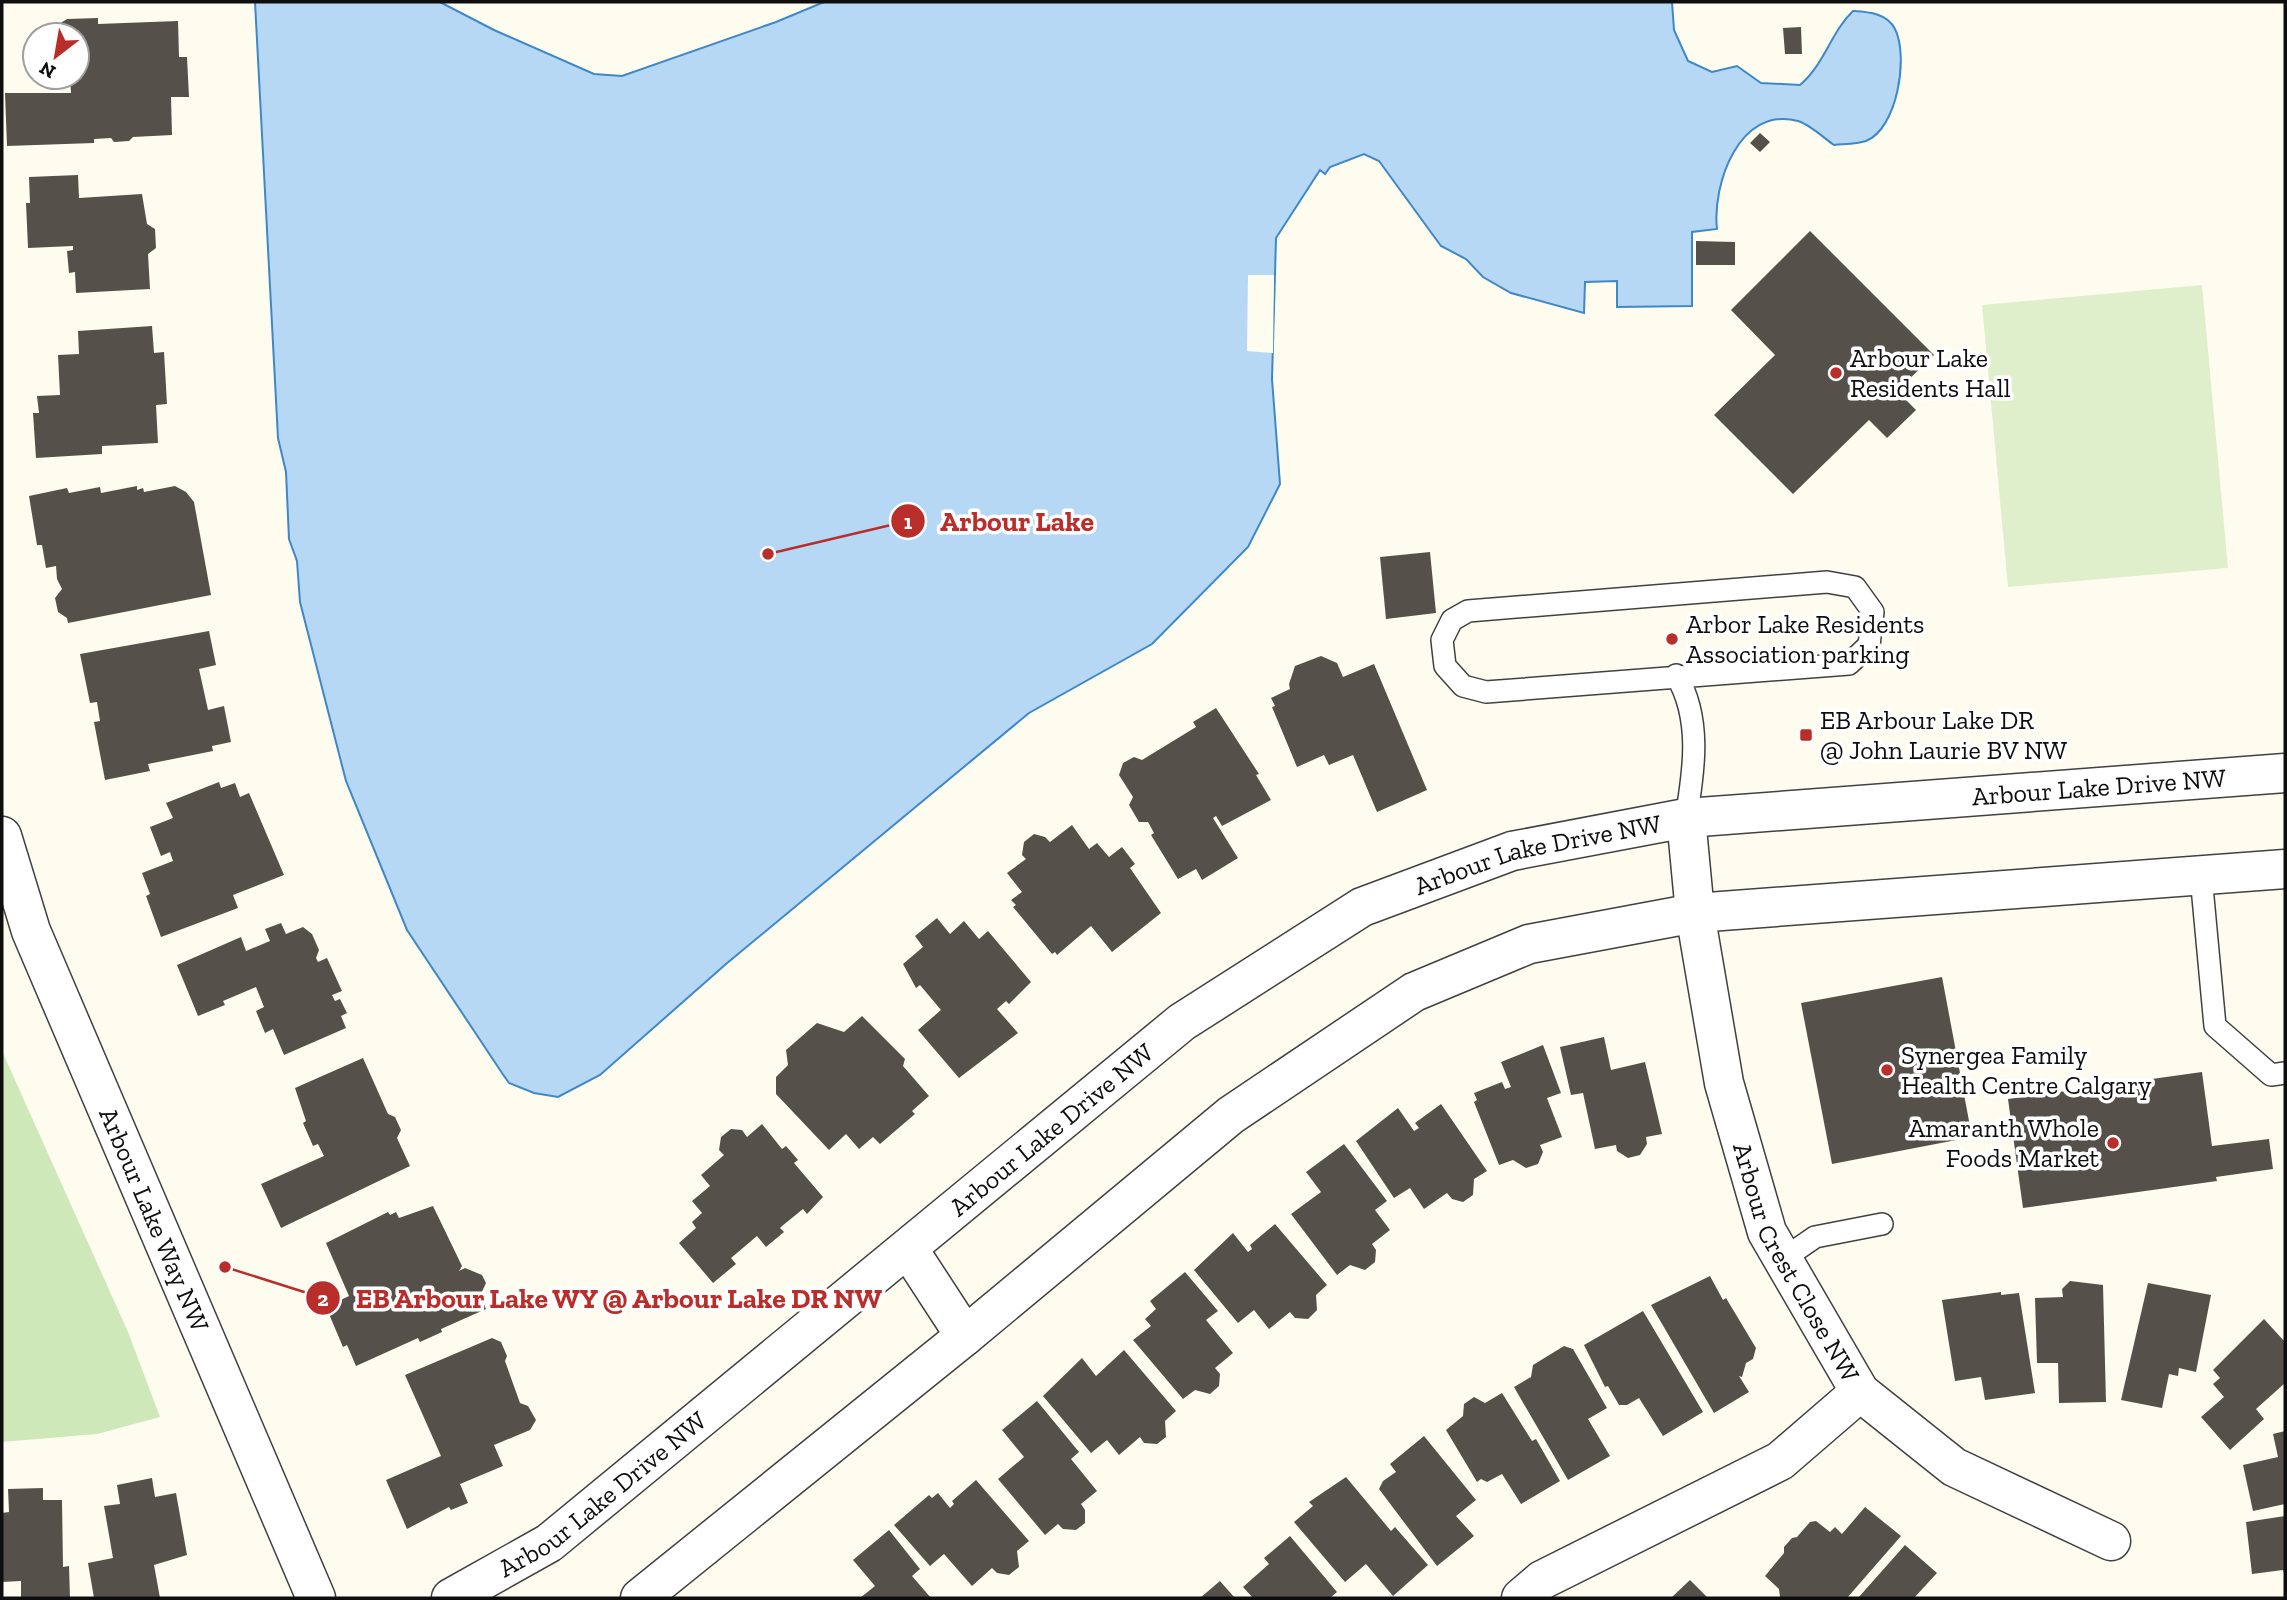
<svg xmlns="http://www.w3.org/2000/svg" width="2287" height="1600" viewBox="0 0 2287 1600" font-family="'Zilla Slab',serif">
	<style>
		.green { fill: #cee8ba }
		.pitch { fill: #e0efcb }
		.water { fill: #b6d8f4; stroke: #3f88c8; stroke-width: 2 }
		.pier { fill: #fefcef }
		.building { fill: #56504a }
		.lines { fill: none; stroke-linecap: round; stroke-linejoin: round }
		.service-casing { stroke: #414141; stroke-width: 24 }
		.minor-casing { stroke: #414141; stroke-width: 41 }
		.tertiary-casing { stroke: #414141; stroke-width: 41 }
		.service { stroke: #fff; stroke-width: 21 }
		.minor { stroke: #fff; stroke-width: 38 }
		.tertiary { stroke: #fff; stroke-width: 38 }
		.poi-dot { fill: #b92e2b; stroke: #fff; stroke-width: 2.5 }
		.labels { text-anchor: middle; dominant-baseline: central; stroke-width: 7; stroke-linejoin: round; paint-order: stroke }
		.poi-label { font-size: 26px; fill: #0e0e0e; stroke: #fff; text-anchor: start }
		.street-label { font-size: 26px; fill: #0e0e0e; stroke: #fff }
		.leader { fill: none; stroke: #b92e2b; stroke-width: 2.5 }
		.callout-dot { fill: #b92e2b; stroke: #fff; stroke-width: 2.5 }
		.mark-label { font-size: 21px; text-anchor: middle; font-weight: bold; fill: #fff }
		.callout-label { font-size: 28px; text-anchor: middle; font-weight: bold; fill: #b92e2b; stroke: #fff; stroke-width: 7; stroke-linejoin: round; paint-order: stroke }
	</style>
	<rect width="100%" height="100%" fill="#fefcef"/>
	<path class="green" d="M 2,1051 L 128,1332 L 160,1417 L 97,1434 L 2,1442 Z"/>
	<path class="pitch" d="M 2202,285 L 2228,568 L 2008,587 L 1982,305 Z"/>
	<path class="water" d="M 255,2 L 440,2 L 494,30 L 594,74 L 622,76 L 776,22 L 824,2 L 1672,2 L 1674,30 L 1688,61 L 1712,72 L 1737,66 L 1761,83 L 1800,85 C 1824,65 1831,32 1853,11 C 1868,12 1887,13 1895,29 C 1909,57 1897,129 1866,141 C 1857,144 1844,144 1834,145 C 1824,138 1809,124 1798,121 C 1739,105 1712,185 1717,229 L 1692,232 L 1692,306 L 1617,307 L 1617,281 L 1585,282 L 1584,313 L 1511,293 L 1483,277 L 1466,259 L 1441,246 L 1379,161 L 1364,154 L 1330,167 L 1325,174 L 1320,170 L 1276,238 L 1272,379 L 1280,484 L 1248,547 L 1152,644 L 1029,713 L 726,964 L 600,1075 L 558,1097 L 534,1093 L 509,1083 L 502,1073 L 407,930 L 346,781 L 300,602 L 297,561 L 289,539 L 286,472 L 278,438 Z"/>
	<path class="pier" d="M 1248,275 L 1274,275 L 1273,353 L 1247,351 Z"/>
	<path class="building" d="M 98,18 L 98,24 L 178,21 L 179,57 L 187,57 L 189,97 L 171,97 L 172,135 L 133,137 L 129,141 L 114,142 L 111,138 L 94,139 L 94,143 L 7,146 L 5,93 L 71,93 L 70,77 L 77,77 L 77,35 L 55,35 L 54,32 L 59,24 L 67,19 Z
		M 1801,27 L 1802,54 L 1785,54 L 1783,28 Z
		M 1760,133 L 1770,142 L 1760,152 L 1750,143 Z
		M 78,175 L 79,198 L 142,194 L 147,224 L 155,229 L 156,248 L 148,254 L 150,289 L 76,293 L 75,272 L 69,273 L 67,251 L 73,250 L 73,246 L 28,248 L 26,203 L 30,203 L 29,177 Z
		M 1810,231 L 1934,355 L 1897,391 L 1916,410 L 1887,438 L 1869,420 L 1793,494 L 1714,415 L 1775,355 L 1731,310 Z
		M 1696,241 L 1735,242 L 1735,265 L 1696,265 Z
		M 152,326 L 154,353 L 164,352 L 167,404 L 156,405 L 158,443 L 102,446 L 102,454 L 36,458 L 33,413 L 39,413 L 37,396 L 60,395 L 58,355 L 79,354 L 78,331 Z
		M 137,486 L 137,490 L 143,488 L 144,492 L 175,486 L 186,492 L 194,502 L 211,595 L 68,623 L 67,618 L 58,612 L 55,598 L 62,589 L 57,579 L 56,566 L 46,568 L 42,545 L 37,545 L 29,496 L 67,488 L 69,493 L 100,487 L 101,493 Z
		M 1430,552 L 1436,613 L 1386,619 L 1380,557 Z
		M 209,631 L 216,665 L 199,669 L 208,710 L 224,706 L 231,742 L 212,746 L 213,751 L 148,764 L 150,771 L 105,780 L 94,722 L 100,721 L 97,702 L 90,703 L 80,654 Z
		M 1321,656 L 1337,663 L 1343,677 L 1374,664 L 1427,790 L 1377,812 L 1353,755 L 1329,765 L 1324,755 L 1297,767 L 1272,707 L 1275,706 L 1271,698 L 1290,689 L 1289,684 L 1295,666 Z
		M 1216,708 L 1259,774 L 1256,775 L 1271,800 L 1222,826 L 1216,816 L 1213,818 L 1238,858 L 1202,880 L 1196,869 L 1178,879 L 1151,835 L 1154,833 L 1148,822 L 1139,822 L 1129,805 L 1133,797 L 1119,775 L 1123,763 L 1134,757 L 1142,760 L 1196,727 L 1193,722 Z
		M 219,782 L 221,788 L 235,783 L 240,797 L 249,793 L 284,875 L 233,895 L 238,908 L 161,937 L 146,896 L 150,894 L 142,873 L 173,861 L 170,852 L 161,856 L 150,827 L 173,818 L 166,803 Z
		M 1072,825 L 1089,849 L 1097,843 L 1109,857 L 1122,847 L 1135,864 L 1130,868 L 1161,913 L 1112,952 L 1091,926 L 1057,955 L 1055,952 L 1052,954 L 1013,907 L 1016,905 L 1011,900 L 1022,892 L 1007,873 L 1026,859 L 1022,855 L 1024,842 L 1034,834 L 1045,837 L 1050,842 Z
		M 937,918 L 950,934 L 964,921 L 979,939 L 988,931 L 1031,982 L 1009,1004 L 1006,1001 L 997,1009 L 1018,1033 L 959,1078 L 918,1030 L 941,1010 L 920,985 L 916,988 L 903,964 L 923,947 L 915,936 Z
		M 281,923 L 286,934 L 303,927 L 312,934 L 319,950 L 316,958 L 318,962 L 327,958 L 342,991 L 332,995 L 335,1001 L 340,999 L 347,1013 L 341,1016 L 346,1028 L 284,1055 L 273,1029 L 265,1033 L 256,1011 L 264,1007 L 256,987 L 223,1001 L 225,1005 L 198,1016 L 177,965 L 241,937 L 246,951 L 270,941 L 265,929 Z
		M 1942,977 L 1972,1137 L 1832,1164 L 1801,1003 Z
		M 862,1016 L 905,1059 L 903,1066 L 929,1096 L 912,1111 L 915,1114 L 880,1144 L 873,1137 L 859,1149 L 846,1134 L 829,1150 L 776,1094 L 776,1077 L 788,1065 L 786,1050 L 817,1023 L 844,1032 Z
		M 1604,1037 L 1611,1070 L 1645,1062 L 1662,1134 L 1646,1137 L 1647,1144 L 1640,1155 L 1628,1158 L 1617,1151 L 1616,1145 L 1595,1149 L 1583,1093 L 1571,1095 L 1560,1047 Z
		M 1543,1045 L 1561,1093 L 1547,1098 L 1562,1137 L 1540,1145 L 1543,1152 L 1538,1164 L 1526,1168 L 1513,1160 L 1499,1165 L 1474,1102 L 1477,1100 L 1474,1093 L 1502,1082 L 1505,1089 L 1511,1087 L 1501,1062 Z
		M 363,1058 L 388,1114 L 395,1117 L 401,1130 L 397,1138 L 410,1166 L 281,1228 L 261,1184 L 324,1156 L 318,1144 L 313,1146 L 303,1123 L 306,1121 L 295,1088 Z
		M 2202,1072 L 2212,1146 L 2269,1139 L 2273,1169 L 2216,1177 L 2217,1181 L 2023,1208 L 2008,1099 Z
		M 1441,1104 L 1487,1171 L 1474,1179 L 1473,1195 L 1463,1202 L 1452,1199 L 1447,1193 L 1424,1209 L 1410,1188 L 1394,1198 L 1356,1141 L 1398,1108 L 1414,1131 L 1419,1128 L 1415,1123 Z
		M 762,1124 L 782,1149 L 786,1146 L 798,1160 L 794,1163 L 823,1197 L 807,1214 L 803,1209 L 782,1226 L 780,1228 L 784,1232 L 766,1247 L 757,1236 L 731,1258 L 736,1264 L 713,1283 L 679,1243 L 696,1228 L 692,1222 L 702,1213 L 692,1201 L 710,1186 L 701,1175 L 724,1155 L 719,1150 L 721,1137 L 731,1129 L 742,1130 L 747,1137 Z
		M 1344,1144 L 1387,1201 L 1375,1210 L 1390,1230 L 1372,1244 L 1376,1250 L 1375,1262 L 1365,1270 L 1350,1265 L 1337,1275 L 1291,1214 L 1321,1192 L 1306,1172 Z
		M 433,1206 L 462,1266 L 459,1271 L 465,1268 L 482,1275 L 486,1283 L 480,1296 L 486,1309 L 441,1329 L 442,1332 L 420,1342 L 418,1338 L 356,1366 L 347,1345 L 343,1347 L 326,1307 L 349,1296 L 326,1243 L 388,1212 L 390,1215 L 396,1212 L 399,1218 Z
		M 1275,1224 L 1327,1285 L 1316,1295 L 1317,1310 L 1308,1319 L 1295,1318 L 1290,1312 L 1269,1329 L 1254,1310 L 1238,1323 L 1194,1270 L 1233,1233 L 1248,1252 L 1252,1249 L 1250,1245 Z
		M 1185,1272 L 1218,1311 L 1206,1320 L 1233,1353 L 1215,1368 L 1220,1374 L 1219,1386 L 1210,1394 L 1195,1390 L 1183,1399 L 1133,1340 L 1151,1326 L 1145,1319 L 1156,1309 L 1150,1301 Z
		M 1710,1276 L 1723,1300 L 1726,1298 L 1756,1348 L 1753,1359 L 1746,1363 L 1742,1377 L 1739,1376 L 1749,1392 L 1714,1413 L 1651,1305 Z
		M 2070,1281 L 2103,1285 L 2106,1402 L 2059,1403 L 2058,1363 L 2037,1363 L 2035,1298 L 2063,1297 L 2062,1289 Z
		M 2148,1283 L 2211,1295 L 2196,1372 L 2179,1368 L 2178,1376 L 2169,1374 L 2162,1408 L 2121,1400 Z
		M 2001,1292 L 2001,1295 L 2019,1293 L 2035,1393 L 1985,1400 L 1981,1377 L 1955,1381 L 1942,1300 Z
		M 1643,1311 L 1703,1412 L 1663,1436 L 1639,1398 L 1627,1405 L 1619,1405 L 1608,1386 L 1605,1387 L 1584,1345 Z
		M 2264,1319 L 2285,1342 L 2285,1383 L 2256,1409 L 2264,1419 L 2230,1450 L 2201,1417 L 2224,1397 L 2213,1384 L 2220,1378 L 2213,1370 Z
		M 492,1338 L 501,1342 L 507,1356 L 505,1361 L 520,1403 L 528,1406 L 536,1420 L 530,1430 L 494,1445 L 503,1466 L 460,1484 L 468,1503 L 451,1510 L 449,1507 L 407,1529 L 386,1480 L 441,1456 L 405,1375 Z
		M 1564,1346 L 1573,1349 L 1607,1408 L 1588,1419 L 1610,1456 L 1568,1480 L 1514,1387 L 1531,1377 L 1533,1365 Z
		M 1124,1350 L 1176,1411 L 1165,1421 L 1166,1437 L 1157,1444 L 1144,1443 L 1140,1437 L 1119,1455 L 1107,1440 L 1091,1453 L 1043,1396 L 1082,1358 L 1096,1376 Z
		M 1502,1393 L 1532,1441 L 1536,1439 L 1560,1481 L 1521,1504 L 1502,1474 L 1487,1482 L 1481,1479 L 1477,1482 L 1446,1430 L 1463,1416 L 1464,1404 L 1474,1397 L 1485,1403 Z
		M 1037,1401 L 1079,1452 L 1071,1459 L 1097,1491 L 1081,1504 L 1085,1510 L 1085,1523 L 1076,1530 L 1063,1529 L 1058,1524 L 1045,1535 L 998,1479 L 1024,1457 L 1002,1430 Z
		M 2285,1431 L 2285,1504 L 2253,1511 L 2243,1465 L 2278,1457 L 2273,1434 Z
		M 1424,1436 L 1476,1500 L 1456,1516 L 1474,1536 L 1437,1566 L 1379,1489 L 1383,1481 L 1396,1472 L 1390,1464 Z
		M 1346,1477 L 1391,1531 L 1395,1527 L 1428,1565 L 1393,1596 L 1366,1564 L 1345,1582 L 1294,1522 L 1313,1506 L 1309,1502 Z
		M 152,1478 L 155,1497 L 176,1493 L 187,1555 L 154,1565 L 160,1598 L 94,1598 L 88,1563 L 113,1558 L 104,1506 L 120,1504 L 117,1485 Z
		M 976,1480 L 1029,1541 L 1017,1551 L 1019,1567 L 1009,1575 L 997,1573 L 992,1568 L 972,1586 L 944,1554 L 930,1566 L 894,1525 L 929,1495 L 932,1498 L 938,1493 L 950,1508 L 954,1504 L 952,1501 Z
		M 43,1488 L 43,1500 L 62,1500 L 63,1567 L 69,1566 L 70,1598 L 21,1598 L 21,1581 L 2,1582 L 2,1513 L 9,1512 L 8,1489 Z
		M 1865,1507 L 1901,1536 L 1847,1598 L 1780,1597 L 1779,1589 L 1765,1576 L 1784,1553 L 1784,1547 L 1792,1538 L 1797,1537 L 1810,1522 L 1816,1521 L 1830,1532 L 1835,1527 L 1842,1534 Z
		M 2285,1516 L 2285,1575 L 2283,1570 L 2252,1574 L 2246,1522 Z
		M 889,1530 L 920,1569 L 912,1576 L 931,1598 L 860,1598 L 875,1586 L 853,1560 Z
		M 1290,1536 L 1337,1592 L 1330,1598 L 1253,1598 L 1243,1587 L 1269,1564 L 1264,1558 Z
		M 1905,1545 L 1937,1573 L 1914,1598 L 1858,1598 Z
		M 1690,1580 L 1708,1598 L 1671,1598 Z
		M 1220,1581 L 1235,1598 L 1200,1598 Z"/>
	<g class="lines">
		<defs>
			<path id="service" d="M 1827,582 L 1855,587 L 1873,612 L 1869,645 L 1849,664 L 1486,692 L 1463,686 L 1445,666 L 1442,640 L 1452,620 L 1468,611 Z
				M 1676,675 C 1702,718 1694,771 1686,818
				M 2201,876 L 2215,1026 L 2271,1075 L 2285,1073
				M 1783,1259 L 1815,1237 L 1882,1224"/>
			<g id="minor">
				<path id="s1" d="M 1686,818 L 1695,913 L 1724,1083 L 1767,1232 L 1828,1337 L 1860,1392 L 1954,1467 L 2111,1541"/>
				<path d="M 909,1250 L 965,1336"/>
				<path d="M 1521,1598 L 1542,1580 L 1780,1461 L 1860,1392"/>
			</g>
			<g id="tertiary">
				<path id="s2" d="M 2,836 L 31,931 L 316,1598"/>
				<path id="s3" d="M 451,1598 L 549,1543 L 1182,1022 L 1362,907 L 1512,851 L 1686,818 L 2285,773"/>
				<path d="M 640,1598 L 965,1336 L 1231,1115 L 1414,992 L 1529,944 L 1695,913 L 2285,869"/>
			</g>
		</defs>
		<use href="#service" class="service-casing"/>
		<use href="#minor" class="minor-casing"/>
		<use href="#tertiary" class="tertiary-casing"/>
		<use href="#service" class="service"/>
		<use href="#minor" class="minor"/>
		<use href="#tertiary" class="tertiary"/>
	</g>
	<g class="poi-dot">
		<circle cx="1836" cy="373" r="7"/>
		<circle cx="1672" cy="639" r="7"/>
		<rect x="1799" y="728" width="14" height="14" rx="3.5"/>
		<circle cx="1887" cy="1070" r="7"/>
		<circle cx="2113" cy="1143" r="7"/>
	</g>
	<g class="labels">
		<g class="poi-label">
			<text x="1850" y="358">Arbour Lake<tspan x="1850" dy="30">Residents Hall</tspan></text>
			<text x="1686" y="624">Arbor Lake Residents<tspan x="1686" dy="30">Association parking</tspan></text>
			<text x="1820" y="720">EB Arbour Lake DR<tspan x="1820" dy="30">@ John Laurie BV NW</tspan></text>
			<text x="1901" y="1055">Synergea Family<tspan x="1901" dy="30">Health Centre Calgary</tspan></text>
			<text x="2099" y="1128" text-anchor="end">Amaranth Whole<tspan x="2099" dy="30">Foods Market</tspan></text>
		</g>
		<g class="street-label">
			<text stroke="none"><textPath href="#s3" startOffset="1897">Arbour Lake Drive NW</textPath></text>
			<text stroke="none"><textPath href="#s3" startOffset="1330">Arbour Lake Drive NW</textPath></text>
			<text stroke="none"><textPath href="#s3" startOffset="763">Arbour Lake Drive NW</textPath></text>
			<text stroke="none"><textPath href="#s2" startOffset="413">Arbour Lake Way NW</textPath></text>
			<text stroke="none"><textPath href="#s1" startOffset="462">Arbour Crest Close NW</textPath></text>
			<text stroke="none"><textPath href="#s3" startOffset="184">Arbour Lake Drive NW</textPath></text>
		</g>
	</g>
	<path class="leader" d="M768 554L908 521M225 1267L323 1298"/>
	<g class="callout-dot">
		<circle cx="768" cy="554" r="7"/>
		<circle cx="225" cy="1267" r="7"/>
		<circle cx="908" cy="521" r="18"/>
		<circle cx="323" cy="1298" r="18"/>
	</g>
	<g class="mark-label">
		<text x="908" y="529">1</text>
		<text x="323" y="1306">2</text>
	</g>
	<g class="callout-label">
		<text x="1017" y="531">Arbour Lake</text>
		<text x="619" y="1308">EB Arbour Lake WY @ Arbour Lake DR NW</text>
	</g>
	<rect width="2287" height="1600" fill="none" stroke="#0e0e0e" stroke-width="7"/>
	<g transform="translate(56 56) rotate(211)"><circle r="33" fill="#ffffff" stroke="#9f9f9f" stroke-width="2"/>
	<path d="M0-5L12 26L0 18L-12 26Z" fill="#b92e2b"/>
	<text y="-10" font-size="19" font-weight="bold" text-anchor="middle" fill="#0e0e0e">N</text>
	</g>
</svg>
